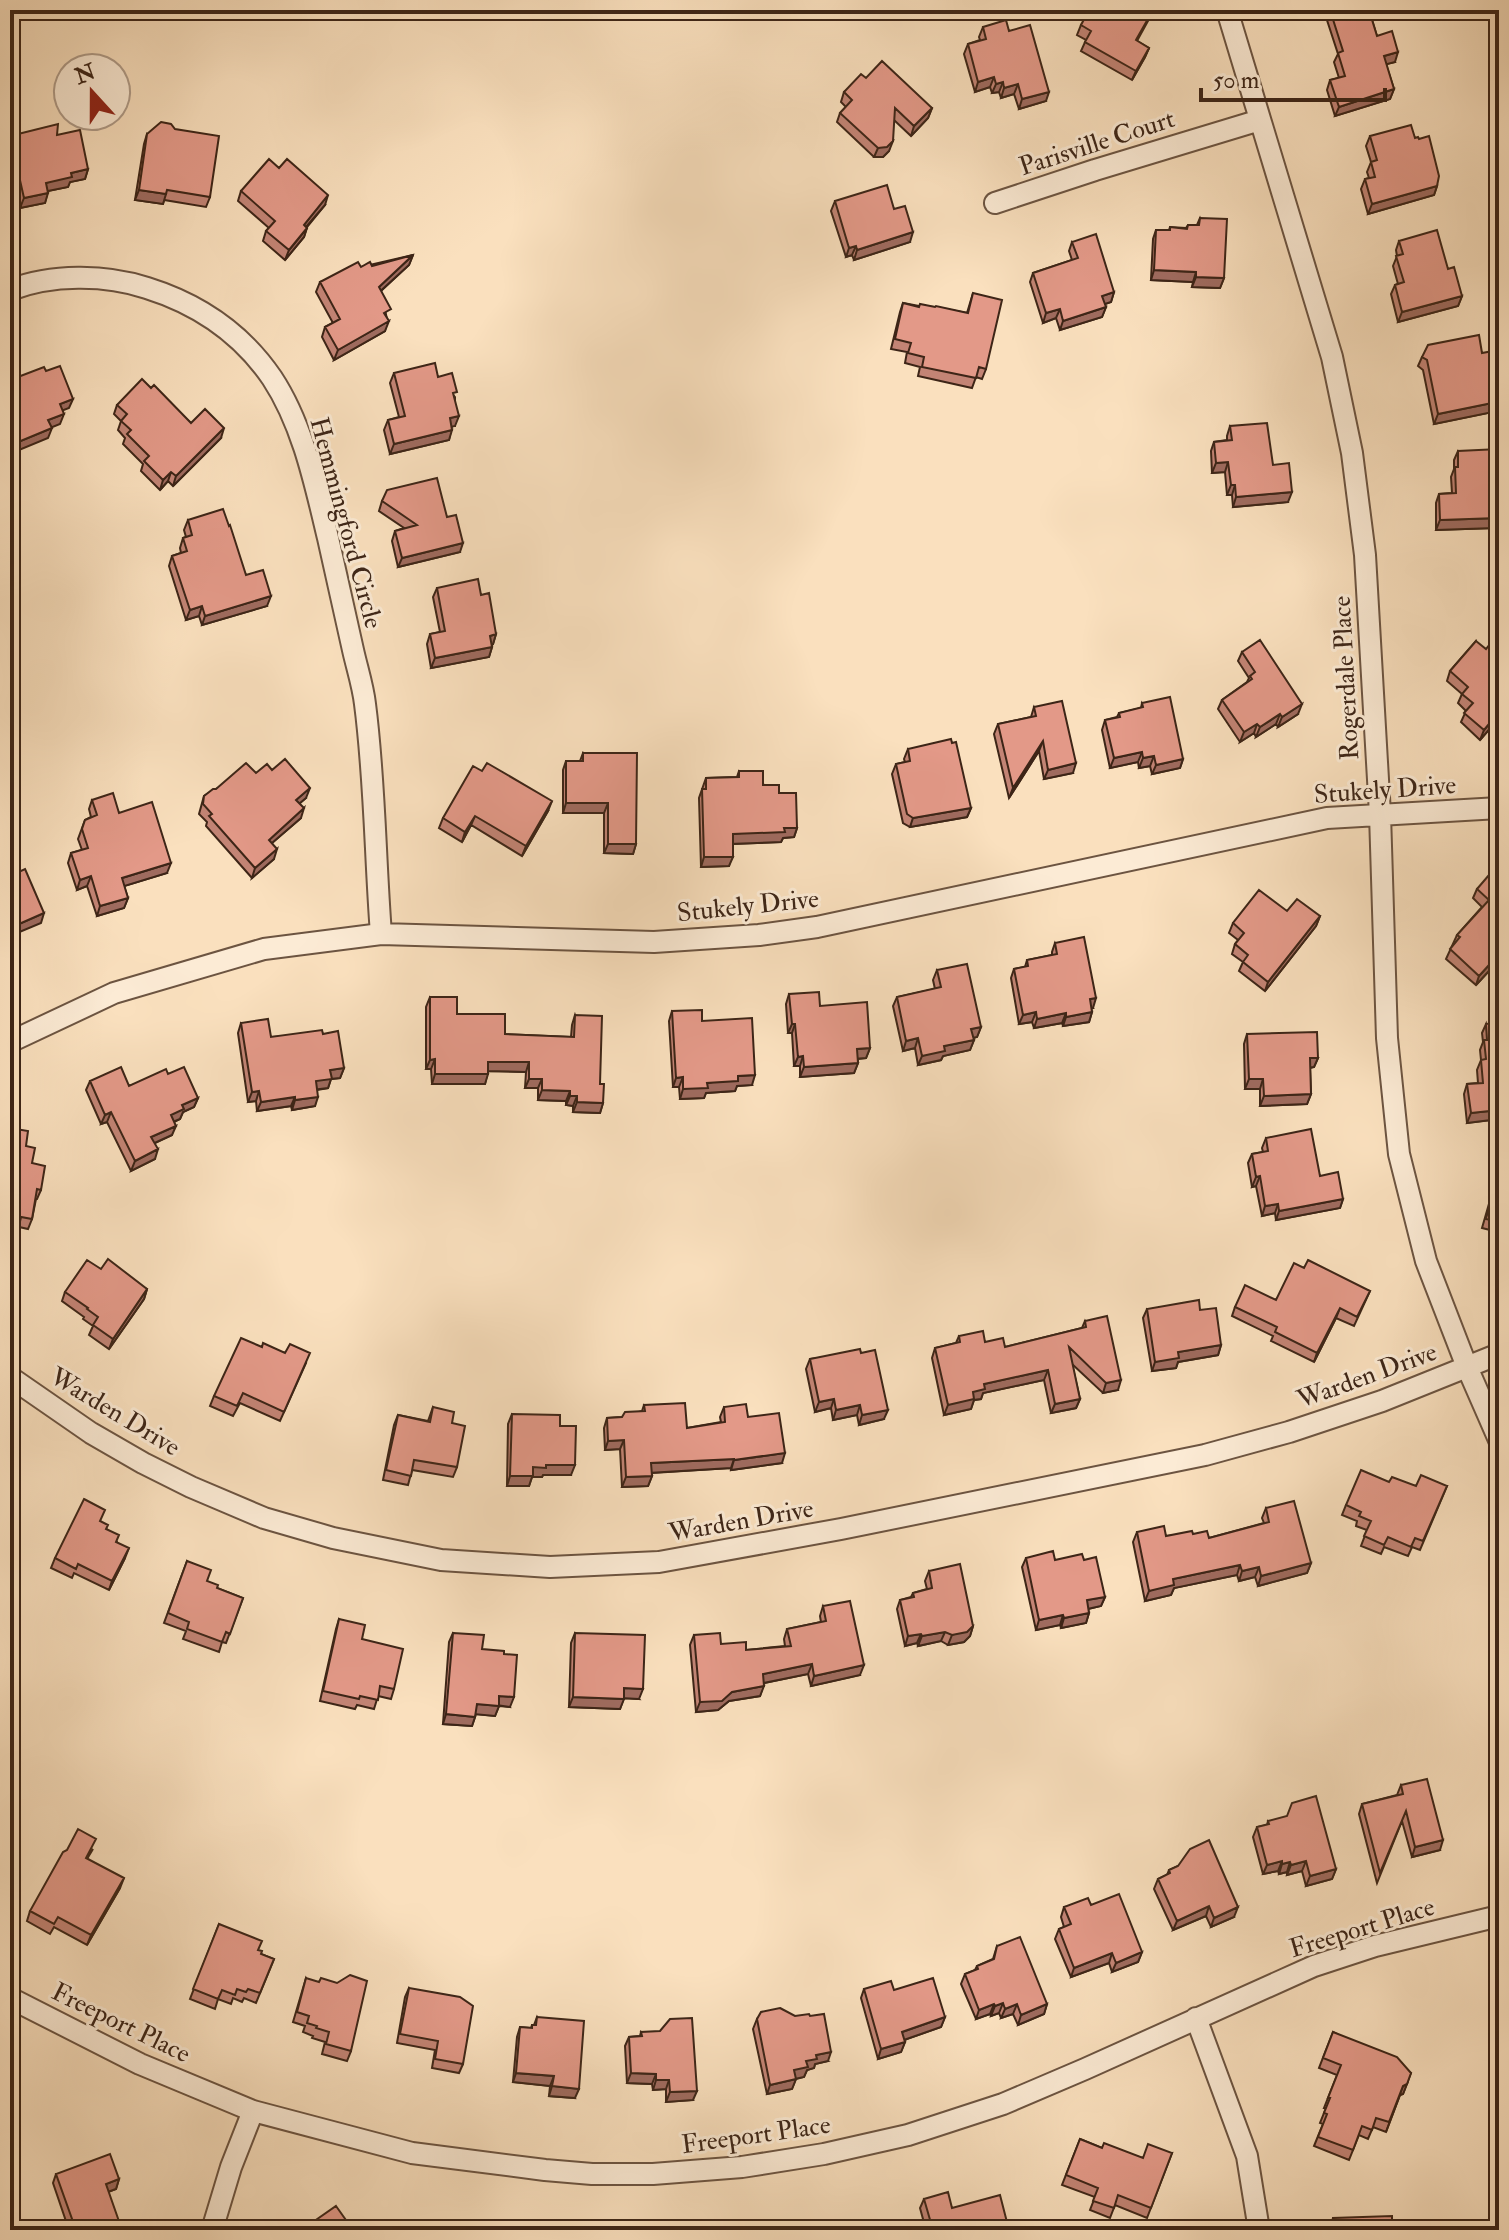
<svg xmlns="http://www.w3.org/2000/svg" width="1509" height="2240" viewBox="0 0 1509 2240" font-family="'IM FELL Double Pica',serif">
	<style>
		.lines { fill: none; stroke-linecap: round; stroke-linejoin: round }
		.minor-casing { stroke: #6c5441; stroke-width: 24 }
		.minor { stroke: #fcebd5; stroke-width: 20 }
		.wall { fill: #c38475; stroke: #3d2517; stroke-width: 2 }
		.shaded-wall { fill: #9f6b5f; stroke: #3d2517; stroke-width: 2 }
		.building { fill: #e39988; stroke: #3d2517; stroke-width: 2 }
		.labels { text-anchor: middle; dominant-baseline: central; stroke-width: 6; stroke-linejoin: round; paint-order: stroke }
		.street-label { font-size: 26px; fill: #3d2517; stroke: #fcebd5 }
	</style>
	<rect width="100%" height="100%" fill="#fae0be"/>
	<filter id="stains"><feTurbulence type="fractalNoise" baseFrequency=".0025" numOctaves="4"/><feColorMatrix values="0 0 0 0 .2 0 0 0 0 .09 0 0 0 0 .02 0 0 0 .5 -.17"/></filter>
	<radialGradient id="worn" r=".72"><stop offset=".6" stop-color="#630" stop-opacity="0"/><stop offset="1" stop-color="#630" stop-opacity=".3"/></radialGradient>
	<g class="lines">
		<defs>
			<path id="minor" d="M 1227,10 L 1332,357 L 1352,453 L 1365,555 L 1380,814 L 1387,1038 L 1399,1154 L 1426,1261 L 1467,1367 L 1499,1440
				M 995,203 L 1095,170 L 1260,120
				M 10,290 C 51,274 105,274 147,288 C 198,304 242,334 272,378 C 303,425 315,484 328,538 C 336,575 345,613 353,650 C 357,668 363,686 365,704 C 375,780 375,857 381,934
				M 10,1042 L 114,993 L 264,949 L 381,934 L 654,942 L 759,935 L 817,927 L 1327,818 L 1499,808
				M 10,1377 L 91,1433 L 143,1463 L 191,1487 L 264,1518 L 333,1538 L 441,1560 L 550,1567 L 659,1562 L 841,1529 L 1205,1455 L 1289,1432 L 1382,1401 L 1499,1354
				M 10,1998 L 140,2064 L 253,2111 L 412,2153 L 545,2170 L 592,2174 L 653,2174 L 742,2167 L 824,2154 L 908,2135 L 1003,2104 L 1085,2069 L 1314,1966 L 1375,1946 L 1499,1916
				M 1196,2018 L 1247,2156 L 1259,2230
				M 212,2230 L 231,2167 L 253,2111"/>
		</defs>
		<use href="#minor" class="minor-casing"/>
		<use href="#minor" class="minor"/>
	</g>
	<path class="wall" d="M 1312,10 L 1369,10 L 1377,36 L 1395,62 L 1386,64 L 1394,89 L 1390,99 L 1335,116 L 1327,90 L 1330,80 L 1339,78 L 1334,62 L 1338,54 L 1324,11 L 1313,14 Z
		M 1081,25 L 1137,41 L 1149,48 L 1145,57 L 1132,80 L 1081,51 L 1086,40 L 1077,35 Z
		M 983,27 L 1009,31 L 1046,101 L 1019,109 L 1014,94 L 1001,98 L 999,92 L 992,93 L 990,87 L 975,92 L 964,54 L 968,44 L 980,40 L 979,37 Z
		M 866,78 L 932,108 L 928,118 L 911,136 L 894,120 L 889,151 L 883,157 L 874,157 L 837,122 L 840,113 L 846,107 L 841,102 L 844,92 Z
		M 147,134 L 210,197 L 206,207 L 164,200 L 163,204 L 135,200 L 144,144 Z
		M 10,136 L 88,169 L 85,179 L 70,182 L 68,187 L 48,191 L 45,203 L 20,208 L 10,161 Z
		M 1370,136 L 1415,138 L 1437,186 L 1434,195 L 1368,214 L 1361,189 L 1365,179 L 1369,178 L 1367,172 L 1371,162 L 1366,146 Z
		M 241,191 L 325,205 L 307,227 L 304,237 L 285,260 L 263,241 L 266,231 L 269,228 L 238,201 Z
		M 835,201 L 894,209 L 910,242 L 854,260 L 852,255 L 846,257 L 831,211 Z
		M 1200,218 L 1224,278 L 1220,288 L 1192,287 L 1193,282 L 1151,280 L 1153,239 L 1156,230 L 1169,230 L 1170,227 L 1186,228 L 1188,225 L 1197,225 Z
		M 1399,241 L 1448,269 L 1462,296 L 1458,306 L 1398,322 L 1391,294 L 1395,285 L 1398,284 L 1393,266 L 1397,256 L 1396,250 Z
		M 1072,242 L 1114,292 L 1111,302 L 1105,304 L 1106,307 L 1102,317 L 1060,330 L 1056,318 L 1043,323 L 1030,282 L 1033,273 L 1072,260 L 1069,251 Z
		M 413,255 L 409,265 L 381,291 L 387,319 L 385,331 L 334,360 L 322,337 L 325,327 L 333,323 L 316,292 L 320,282 L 361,267 Z
		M 973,293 L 986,369 L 982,379 L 976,377 L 972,388 L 918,376 L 920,367 L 905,363 L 907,352 L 891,349 L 900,312 L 903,303 L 919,306 L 935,307 L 967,313 Z
		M 1482,353 L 1495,386 L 1494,387 L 1493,412 L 1434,424 L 1423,370 L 1418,366 L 1422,357 Z
		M 394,373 L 438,377 L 455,397 L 455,426 L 452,426 L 449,440 L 390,454 L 384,430 L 388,420 L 399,417 L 390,383 Z
		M 151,388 L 191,423 L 221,438 L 173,486 L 168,481 L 160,490 L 141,471 L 143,464 L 123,444 L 125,438 L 118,430 L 121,421 L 114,414 L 117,405 Z
		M 1230,426 L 1273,465 L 1288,502 L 1233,507 L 1232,495 L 1227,495 L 1225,472 L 1212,473 L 1211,451 L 1214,442 L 1227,440 L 1227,436 Z
		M 1458,451 L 1497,494 L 1498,518 L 1495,528 L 1436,530 L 1436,503 L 1439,494 L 1452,493 L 1451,477 L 1454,469 L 1454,460 Z
		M 382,501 L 447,517 L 460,552 L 398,567 L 392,541 L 395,531 L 404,528 L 379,511 Z
		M 188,520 L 246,575 L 267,606 L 202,625 L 199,616 L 186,620 L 169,566 L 172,556 L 181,553 L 180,548 L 183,538 L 186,537 L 184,530 Z
		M 437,588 L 481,595 L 496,634 L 493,644 L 492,644 L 492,647 L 489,657 L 431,668 L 427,644 L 430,634 L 440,632 L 433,597 Z
		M 1476,641 L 1499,718 L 1480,740 L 1461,722 L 1466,711 L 1458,703 L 1462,694 L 1447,681 L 1450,671 Z
		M 1242,652 L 1298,714 L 1278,727 L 1276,724 L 1256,737 L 1254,733 L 1240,742 L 1218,709 L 1222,700 L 1247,682 L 1249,678 L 1238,661 Z
		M 1142,703 L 1183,759 L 1180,768 L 1152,774 L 1150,766 L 1139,768 L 1138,762 L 1110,768 L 1102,730 L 1105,720 L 1117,717 L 1119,713 L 1141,708 Z
		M 1034,707 L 1073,773 L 1044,779 L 1039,751 L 1009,798 L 994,734 L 998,724 L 1031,717 Z
		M 908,749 L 971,808 L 967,817 L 910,827 L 903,823 L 892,774 L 896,764 L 905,762 L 904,759 Z
		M 583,753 L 636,844 L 633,854 L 604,853 L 604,813 L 563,813 L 563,770 L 566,761 L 580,761 Z
		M 272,770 L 306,798 L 300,803 L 301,818 L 272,843 L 274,859 L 252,878 L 206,826 L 207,822 L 199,814 L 204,796 L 216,789 L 256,773 Z
		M 739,771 L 779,793 L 797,828 L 794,837 L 783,838 L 781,842 L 733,844 L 729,866 L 701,867 L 699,798 L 706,778 L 737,777 Z
		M 92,800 L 119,813 L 167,873 L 124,886 L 128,898 L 124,908 L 97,916 L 87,886 L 77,890 L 68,863 L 71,853 L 82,850 L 78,839 L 85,820 L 91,817 L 89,809 Z
		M 548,811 L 522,856 L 471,825 L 462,842 L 439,828 L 443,818 Z
		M 1499,872 L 1499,960 L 1476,985 L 1446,959 L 1457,935 L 1482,907 L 1473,898 L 1477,889 Z
		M 1287,911 L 1320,916 L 1316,926 L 1265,991 L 1239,971 L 1243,962 L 1232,954 L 1235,944 L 1238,940 L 1229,933 L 1233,923 Z
		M 1055,943 L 1093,1008 L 1091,1008 L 1092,1012 L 1089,1022 L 1063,1026 L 1062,1023 L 1034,1028 L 1032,1022 L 1019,1024 L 1011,978 L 1014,969 L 1025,967 L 1027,960 L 1052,955 L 1052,952 Z
		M 937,970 L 981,1027 L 977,1037 L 973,1038 L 974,1040 L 970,1050 L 943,1056 L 941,1060 L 918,1065 L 915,1048 L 903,1051 L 893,1006 L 897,997 L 935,989 L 933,980 Z
		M 789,994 L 820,1006 L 870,1048 L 866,1058 L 858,1059 L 858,1063 L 854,1073 L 800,1077 L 800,1066 L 794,1066 L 792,1033 L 788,1033 L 786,1004 Z
		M 430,997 L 457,1014 L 505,1034 L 571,1037 L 572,1025 L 575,1015 L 600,1084 L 603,1103 L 600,1113 L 573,1112 L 573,1106 L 566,1105 L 566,1101 L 538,1100 L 538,1088 L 525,1088 L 526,1072 L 488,1071 L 485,1084 L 432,1084 L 431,1069 L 426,1069 L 426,1007 Z
		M 672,1011 L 702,1021 L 752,1085 L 737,1086 L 735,1091 L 706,1093 L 704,1098 L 680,1099 L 679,1087 L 673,1087 L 669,1021 Z
		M 241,1023 L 271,1037 L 323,1034 L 344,1068 L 340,1078 L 331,1079 L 328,1088 L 317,1090 L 315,1106 L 292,1110 L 291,1106 L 257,1111 L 256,1101 L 248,1102 L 238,1033 Z
		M 1486,1024 L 1499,1119 L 1467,1123 L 1464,1094 L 1467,1084 L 1478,1083 L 1477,1070 L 1481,1060 L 1480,1050 L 1483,1042 L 1482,1033 Z
		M 1247,1034 L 1318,1058 L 1314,1067 L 1310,1068 L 1311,1094 L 1307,1104 L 1260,1106 L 1260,1089 L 1245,1089 L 1244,1044 Z
		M 168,1074 L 198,1098 L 194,1107 L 183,1112 L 180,1119 L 174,1122 L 172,1135 L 155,1143 L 155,1159 L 131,1171 L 107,1122 L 101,1124 L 86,1090 L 90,1081 L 129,1086 Z
		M 10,1128 L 26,1146 L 41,1190 L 37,1199 L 36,1199 L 32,1219 L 28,1229 L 19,1227 L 16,1235 L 10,1234 Z
		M 1266,1138 L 1320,1176 L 1343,1199 L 1340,1208 L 1276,1220 L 1275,1213 L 1262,1216 L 1256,1186 L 1252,1187 L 1248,1163 L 1252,1154 L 1263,1152 L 1262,1148 Z
		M 1495,1183 L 1499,1184 L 1499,1238 L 1496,1237 L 1498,1232 L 1482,1228 Z
		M 1304,1268 L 1370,1291 L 1354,1326 L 1336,1318 L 1314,1362 L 1271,1341 L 1273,1336 L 1232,1316 L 1235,1307 L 1276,1300 Z
		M 101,1269 L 147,1289 L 144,1299 L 109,1349 L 89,1335 L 93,1326 L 83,1319 L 84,1317 L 62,1301 L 65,1292 Z
		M 1147,1309 L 1221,1345 L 1218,1355 L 1178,1362 L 1176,1368 L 1152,1371 L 1143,1318 Z
		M 1085,1321 L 1118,1390 L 1103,1393 L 1072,1364 L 1080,1399 L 1076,1408 L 1051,1413 L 1044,1380 L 983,1393 L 981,1399 L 974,1400 L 971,1409 L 944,1415 L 932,1358 L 935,1348 L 956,1343 L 959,1336 L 1005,1347 L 1082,1328 Z
		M 262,1347 L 285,1353 L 306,1363 L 280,1421 L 240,1403 L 233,1416 L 210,1406 L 214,1396 Z
		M 861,1353 L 884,1419 L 859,1425 L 857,1415 L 833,1420 L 831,1408 L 815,1412 L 806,1369 L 810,1359 Z
		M 644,1405 L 687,1428 L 721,1422 L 720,1417 L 724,1407 L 748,1417 L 782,1463 L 731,1470 L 731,1468 L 652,1473 L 652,1476 L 648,1486 L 622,1487 L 620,1449 L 605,1450 L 604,1428 L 607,1418 L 622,1417 L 642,1411 Z
		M 433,1407 L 452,1423 L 457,1467 L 453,1477 L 412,1470 L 408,1485 L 383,1480 L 394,1425 L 398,1415 L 428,1421 Z
		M 512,1414 L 560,1426 L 571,1475 L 543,1475 L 542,1477 L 532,1477 L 529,1486 L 507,1486 L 508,1424 Z
		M 1389,1482 L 1416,1486 L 1447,1486 L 1420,1550 L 1412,1547 L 1408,1556 L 1384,1547 L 1381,1554 L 1361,1546 L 1367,1530 L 1356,1526 L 1357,1521 L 1342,1515 L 1346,1505 Z
		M 1266,1508 L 1311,1563 L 1307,1573 L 1258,1586 L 1255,1577 L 1239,1581 L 1237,1575 L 1174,1588 L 1171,1595 L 1145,1601 L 1133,1542 L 1137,1532 L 1166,1536 L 1193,1534 L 1209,1538 L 1264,1523 L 1262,1518 Z
		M 100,1521 L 117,1542 L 125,1558 L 109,1590 L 74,1573 L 72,1578 L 51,1568 L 55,1558 Z
		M 1026,1558 L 1055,1560 L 1084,1560 L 1105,1597 L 1101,1606 L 1088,1609 L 1089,1613 L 1086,1623 L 1061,1628 L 1060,1625 L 1036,1630 L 1022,1567 Z
		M 187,1561 L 207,1581 L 217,1588 L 243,1598 L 226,1643 L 222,1642 L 219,1652 L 183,1639 L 186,1631 L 164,1623 Z
		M 929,1571 L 973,1626 L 970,1636 L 964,1642 L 948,1645 L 941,1641 L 918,1646 L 917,1643 L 905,1646 L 897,1609 L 900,1600 L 911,1597 L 913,1593 L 927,1589 L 925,1581 Z
		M 823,1606 L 860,1675 L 811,1686 L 808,1674 L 764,1683 L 760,1696 L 729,1701 L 718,1710 L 696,1712 L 690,1645 L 694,1635 L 721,1644 L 746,1650 L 785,1646 L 784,1639 L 787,1629 L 821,1622 L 820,1616 Z
		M 339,1619 L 362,1639 L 394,1689 L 391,1699 L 378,1696 L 374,1709 L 357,1705 L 355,1709 L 320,1701 L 336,1629 Z
		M 453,1633 L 482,1649 L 510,1707 L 499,1706 L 495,1716 L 476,1714 L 472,1726 L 443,1724 L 449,1642 Z
		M 575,1633 L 639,1699 L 624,1698 L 620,1709 L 569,1707 L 571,1643 Z
		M 1401,1785 L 1440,1850 L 1412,1857 L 1402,1821 L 1377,1883 L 1359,1814 L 1362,1804 L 1397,1795 Z
		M 1499,1791 L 1499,1811 L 1492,1806 L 1495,1796 Z
		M 1268,1821 L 1336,1869 L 1332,1879 L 1306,1886 L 1302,1871 L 1287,1875 L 1287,1872 L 1279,1874 L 1278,1871 L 1263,1874 L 1253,1837 L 1257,1827 L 1267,1825 Z
		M 93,1849 L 87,1859 L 120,1888 L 87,1945 L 54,1927 L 50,1934 L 27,1921 L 30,1911 Z
		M 1178,1866 L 1234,1917 L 1211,1927 L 1206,1916 L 1173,1930 L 1154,1889 L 1158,1879 L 1167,1875 L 1169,1870 Z
		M 1091,1905 L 1142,1952 L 1138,1962 L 1112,1972 L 1109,1963 L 1071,1977 L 1055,1939 L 1059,1929 L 1064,1927 L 1061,1917 L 1064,1907 Z
		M 219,1924 L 258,1950 L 261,1954 L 274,1959 L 256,2003 L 244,1998 L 242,2002 L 233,1998 L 231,2004 L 218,1999 L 215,2009 L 190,1999 Z
		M 997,1946 L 1047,2004 L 1044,2014 L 1018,2025 L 1013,2014 L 1001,2018 L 999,2013 L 991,2016 L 990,2014 L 976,2019 L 961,1984 L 965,1974 L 975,1970 L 977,1966 L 993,1959 Z
		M 306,1978 L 351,2051 L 347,2061 L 322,2054 L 325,2042 L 312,2038 L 313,2036 L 303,2032 L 305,2026 L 293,2022 Z
		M 409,1988 L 463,2064 L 459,2073 L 432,2068 L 435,2050 L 397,2043 L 405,1997 Z
		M 864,1989 L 894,1990 L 945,2017 L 941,2027 L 904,2040 L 905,2042 L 901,2052 L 878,2059 L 861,1998 Z
		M 537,2017 L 575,2098 L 549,2096 L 550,2086 L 513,2082 L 517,2037 L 520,2027 L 531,2028 L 532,2025 L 534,2025 Z
		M 757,2019 L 828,2061 L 815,2064 L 814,2068 L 807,2070 L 804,2077 L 796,2079 L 792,2089 L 767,2094 L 753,2029 Z
		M 641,2032 L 693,2100 L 666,2102 L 666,2089 L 653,2090 L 652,2084 L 627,2083 L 625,2046 L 629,2037 L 640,2036 Z
		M 1333,2032 L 1411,2073 L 1403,2094 L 1400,2095 L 1386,2132 L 1373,2127 L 1368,2139 L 1359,2135 L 1349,2160 L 1314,2146 L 1323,2124 L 1320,2123 L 1326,2108 L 1324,2108 L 1337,2075 L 1319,2068 Z
		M 1080,2139 L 1102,2148 L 1143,2158 L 1172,2153 L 1147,2218 L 1115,2205 L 1110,2218 L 1090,2210 L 1095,2197 L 1062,2185 Z
		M 56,2174 L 119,2179 L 116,2189 L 108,2192 L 120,2230 L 69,2230 L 53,2183 Z
		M 924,2199 L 952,2208 L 1009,2230 L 926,2230 L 920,2208 Z
		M 1333,2218 L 1392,2227 L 1405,2230 L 1329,2230 Z
		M 313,2222 L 353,2230 L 310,2230 Z"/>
	<path class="shaded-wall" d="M 1153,10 L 1154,10 L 1132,50 L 1136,40 Z
		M 1315,10 L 1324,10 L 1313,14 Z
		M 1149,48 L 1145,57 L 1132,80 L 1136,71 Z
		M 1398,52 L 1395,62 L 1380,66 L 1384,56 Z
		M 994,77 L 990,87 L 975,92 L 978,82 Z
		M 1003,82 L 999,92 L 992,93 L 996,84 Z
		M 1018,84 L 1014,94 L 1001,98 L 1004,88 Z
		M 1394,89 L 1390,99 L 1335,116 L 1339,107 Z
		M 1049,92 L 1046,101 L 1019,109 L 1022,99 Z
		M 932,108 L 928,118 L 911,136 L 914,126 Z
		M 893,141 L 889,151 L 883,157 L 874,157 L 878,148 Z
		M 88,169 L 85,179 L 70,182 L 68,187 L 43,192 L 46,183 L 71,173 Z
		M 1437,186 L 1434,195 L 1368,214 L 1372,204 Z
		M 139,190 L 166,194 L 163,204 L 135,200 Z
		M 48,193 L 45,203 L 20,208 L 24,198 Z
		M 328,195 L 325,205 L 300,234 L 304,225 Z
		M 307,228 L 304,237 L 285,260 L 289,250 Z
		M 913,232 L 910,242 L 854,260 L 857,250 Z
		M 856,246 L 852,255 L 846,257 L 849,248 Z
		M 413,255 L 409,265 L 375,296 L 379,287 Z
		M 1154,270 L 1196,272 L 1193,282 L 1151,280 Z
		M 1196,277 L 1224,278 L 1220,288 L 1192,287 Z
		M 1114,292 L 1111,302 L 1099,306 L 1102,296 Z
		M 1462,296 L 1458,306 L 1398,322 L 1402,312 Z
		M 1106,307 L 1102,317 L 1060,330 L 1063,321 Z
		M 1060,309 L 1056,318 L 1043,323 L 1046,313 Z
		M 389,321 L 385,331 L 334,360 L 338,350 Z
		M 1498,377 L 1495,386 L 1489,388 L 1492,378 Z
		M 73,399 L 69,408 L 56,413 L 60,404 Z
		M 1497,402 L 1493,412 L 1434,424 L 1438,414 Z
		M 64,414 L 60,424 L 45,430 L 48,420 Z
		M 459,416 L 455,426 L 446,428 L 450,418 Z
		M 52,428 L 48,438 L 14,452 L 10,460 L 10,452 L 18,442 Z
		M 224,428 L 221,438 L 173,486 L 176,476 Z
		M 452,430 L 449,440 L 390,454 L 394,444 Z
		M 1228,462 L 1225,472 L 1212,473 L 1216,463 Z
		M 171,472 L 168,481 L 160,490 L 163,480 Z
		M 1231,485 L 1235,485 L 1232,495 L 1227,495 Z
		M 1292,492 L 1288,502 L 1233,507 L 1236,497 Z
		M 1498,518 L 1495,528 L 1436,530 L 1440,520 Z
		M 463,543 L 460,552 L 398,567 L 402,558 Z
		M 271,596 L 267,606 L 202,625 L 205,616 Z
		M 202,606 L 199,616 L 186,620 L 190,610 Z
		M 496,634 L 493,644 L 486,645 L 490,636 Z
		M 492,647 L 489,657 L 431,668 L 435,658 Z
		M 1302,704 L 1298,714 L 1278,727 L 1282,717 Z
		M 1499,712 L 1499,718 L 1480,740 L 1484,730 Z
		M 1280,714 L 1276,724 L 1256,737 L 1260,727 Z
		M 1257,724 L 1254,733 L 1240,742 L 1244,732 Z
		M 1043,741 L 1039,751 L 1009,798 L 1013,788 Z
		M 1142,752 L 1138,762 L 1110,768 L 1114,758 Z
		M 1154,756 L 1150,766 L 1139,768 L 1143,758 Z
		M 1183,759 L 1180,768 L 1152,774 L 1156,765 Z
		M 1076,763 L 1073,773 L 1044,779 L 1048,770 Z
		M 310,788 L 306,798 L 293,809 L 296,800 Z
		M 552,801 L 548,811 L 522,856 L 526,846 Z
		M 566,803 L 608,803 L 604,813 L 563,813 Z
		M 304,808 L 301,818 L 265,849 L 269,840 Z
		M 971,808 L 967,817 L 910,827 L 913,818 Z
		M 475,816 L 471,825 L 462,842 L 465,832 Z
		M 784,828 L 797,828 L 794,837 L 783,838 L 781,842 L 729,844 L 733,834 Z
		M 608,844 L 636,844 L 633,854 L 604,853 Z
		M 277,849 L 274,859 L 252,878 L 255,868 Z
		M 704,857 L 733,857 L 729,866 L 701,867 Z
		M 171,863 L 167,873 L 118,888 L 122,878 Z
		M 91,876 L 87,886 L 77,890 L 80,880 Z
		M 128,898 L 124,908 L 97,916 L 100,906 Z
		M 44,913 L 41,923 L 10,936 L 10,928 Z
		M 1320,916 L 1316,926 L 1265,991 L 1268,982 Z
		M 1499,954 L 1499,960 L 1476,985 L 1479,976 Z
		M 1096,998 L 1093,1008 L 1086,1009 L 1090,999 Z
		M 1036,1012 L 1032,1022 L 1019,1024 L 1023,1015 Z
		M 1092,1012 L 1089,1022 L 1063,1026 L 1066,1017 Z
		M 1066,1013 L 1062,1023 L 1034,1028 L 1037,1019 Z
		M 792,1024 L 795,1024 L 792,1033 L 788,1033 Z
		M 981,1027 L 977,1037 L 968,1039 L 971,1029 Z
		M 918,1038 L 915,1048 L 903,1051 L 906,1041 Z
		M 974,1040 L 970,1050 L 943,1056 L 941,1060 L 918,1065 L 922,1056 L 944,1046 Z
		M 870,1048 L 866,1058 L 853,1059 L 857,1049 Z
		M 803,1056 L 800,1066 L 794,1066 L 798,1057 Z
		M 1310,1058 L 1318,1058 L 1314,1067 L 1306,1068 Z
		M 435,1059 L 431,1069 L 426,1069 L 430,1060 Z
		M 488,1062 L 529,1062 L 526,1072 L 485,1071 Z
		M 858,1063 L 854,1073 L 800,1077 L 804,1067 Z
		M 344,1068 L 340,1078 L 331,1079 L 328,1088 L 312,1090 L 316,1081 L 330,1070 Z
		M 435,1074 L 488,1074 L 485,1084 L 432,1084 Z
		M 755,1075 L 752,1085 L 737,1086 L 735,1091 L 706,1093 L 704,1098 L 680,1099 L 683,1089 L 738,1076 Z
		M 683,1077 L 679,1087 L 673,1087 L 676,1078 Z
		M 529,1079 L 542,1079 L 538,1088 L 525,1088 Z
		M 1249,1079 L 1263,1079 L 1260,1089 L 1245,1089 Z
		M 542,1090 L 570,1091 L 566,1101 L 538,1100 Z
		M 259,1091 L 256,1101 L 248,1102 L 252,1092 Z
		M 1311,1094 L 1307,1104 L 1260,1106 L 1264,1096 Z
		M 570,1096 L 577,1096 L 573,1106 L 566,1105 Z
		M 295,1097 L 291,1106 L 257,1111 L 261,1102 Z
		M 318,1097 L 315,1106 L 292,1110 L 295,1100 Z
		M 198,1098 L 194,1107 L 183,1112 L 180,1119 L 168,1124 L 171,1115 L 182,1105 Z
		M 577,1102 L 603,1103 L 600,1113 L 573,1112 Z
		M 1499,1110 L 1499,1119 L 1467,1123 L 1471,1113 Z
		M 111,1112 L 107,1122 L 101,1124 L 105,1115 Z
		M 176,1126 L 172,1135 L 148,1146 L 151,1137 Z
		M 158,1149 L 155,1159 L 131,1171 L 135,1161 Z
		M 1260,1176 L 1256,1186 L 1252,1187 L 1256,1177 Z
		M 1343,1199 L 1340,1208 L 1276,1220 L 1279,1211 Z
		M 1278,1204 L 1275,1213 L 1262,1216 L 1265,1206 Z
		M 147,1289 L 144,1299 L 109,1349 L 113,1339 Z
		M 1340,1308 L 1336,1318 L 1314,1362 L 1317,1353 Z
		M 1221,1345 L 1218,1355 L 1178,1362 L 1176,1368 L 1152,1371 L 1155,1362 L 1178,1352 Z
		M 1048,1370 L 1044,1380 L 983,1393 L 981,1399 L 974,1400 L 971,1409 L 944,1415 L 948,1405 L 984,1384 Z
		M 1121,1380 L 1118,1390 L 1103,1393 L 1106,1383 Z
		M 834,1399 L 831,1408 L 815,1412 L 819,1402 Z
		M 1080,1399 L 1076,1408 L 1051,1413 L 1055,1404 Z
		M 860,1405 L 857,1415 L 833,1420 L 836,1410 Z
		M 888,1410 L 884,1419 L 859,1425 L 862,1415 Z
		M 624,1440 L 620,1449 L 605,1450 L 608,1441 Z
		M 785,1453 L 782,1463 L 731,1470 L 734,1460 Z
		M 734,1459 L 731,1468 L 648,1473 L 651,1463 Z
		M 546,1465 L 575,1465 L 571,1475 L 543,1475 L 542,1477 L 532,1477 L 529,1486 L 507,1486 L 510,1476 L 533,1467 Z
		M 652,1476 L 648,1486 L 622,1487 L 626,1477 Z
		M 129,1548 L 125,1558 L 109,1590 L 112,1581 Z
		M 1311,1563 L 1307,1573 L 1258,1586 L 1261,1576 Z
		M 1240,1565 L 1237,1575 L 1174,1588 L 1171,1595 L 1145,1601 L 1149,1591 L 1173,1579 Z
		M 1259,1567 L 1255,1577 L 1239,1581 L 1242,1571 Z
		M 1105,1597 L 1101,1606 L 1083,1610 L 1087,1600 Z
		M 1089,1613 L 1086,1623 L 1061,1628 L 1064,1618 Z
		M 1063,1615 L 1060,1625 L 1036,1630 L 1039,1620 Z
		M 973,1626 L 970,1636 L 964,1642 L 948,1645 L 952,1635 Z
		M 945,1632 L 941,1641 L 918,1646 L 922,1636 Z
		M 921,1634 L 917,1643 L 905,1646 L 908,1636 Z
		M 812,1664 L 808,1674 L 759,1684 L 763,1674 Z
		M 864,1665 L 860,1675 L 811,1686 L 814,1676 Z
		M 764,1686 L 760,1696 L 729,1701 L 718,1710 L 696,1712 L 700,1702 L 732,1692 Z
		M 624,1688 L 643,1689 L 639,1699 L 620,1698 Z
		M 499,1696 L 514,1697 L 510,1707 L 496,1705 Z
		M 573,1697 L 624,1699 L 620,1709 L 569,1707 Z
		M 477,1704 L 499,1706 L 495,1716 L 473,1714 Z
		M 446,1714 L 475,1717 L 472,1726 L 443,1724 Z
		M 1443,1840 L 1440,1850 L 1412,1857 L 1415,1847 Z
		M 1282,1861 L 1278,1871 L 1263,1874 L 1267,1865 Z
		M 1306,1861 L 1302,1871 L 1287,1875 L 1291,1865 Z
		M 1290,1862 L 1287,1872 L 1279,1874 L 1282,1864 Z
		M 1336,1869 L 1332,1879 L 1306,1886 L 1310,1876 Z
		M 124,1878 L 120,1888 L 87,1945 L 91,1935 Z
		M 1209,1906 L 1206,1916 L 1173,1930 L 1177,1921 Z
		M 1238,1907 L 1234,1917 L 1211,1927 L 1214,1918 Z
		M 1142,1952 L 1138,1962 L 1112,1972 L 1116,1963 Z
		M 1112,1953 L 1109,1963 L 1071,1977 L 1074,1968 Z
		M 1003,2003 L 999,2013 L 991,2016 L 995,2006 Z
		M 994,2004 L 990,2014 L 976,2019 L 979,2010 Z
		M 1017,2004 L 1013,2014 L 1001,2018 L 1005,2009 Z
		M 1047,2004 L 1044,2014 L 1018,2025 L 1021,2015 Z
		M 945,2017 L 941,2027 L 898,2042 L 902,2032 Z
		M 905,2042 L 901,2052 L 878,2059 L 881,2049 Z
		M 831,2052 L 828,2061 L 815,2064 L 814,2068 L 807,2070 L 804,2077 L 790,2080 L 794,2070 L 806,2061 L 816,2055 Z
		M 516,2073 L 554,2076 L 550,2086 L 513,2082 Z
		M 631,2073 L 656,2074 L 652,2084 L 627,2083 Z
		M 796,2079 L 792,2089 L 767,2094 L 770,2085 Z
		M 656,2080 L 669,2080 L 666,2089 L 653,2090 Z
		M 1407,2084 L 1403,2094 L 1400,2095 L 1386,2132 L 1403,2086 Z
		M 552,2086 L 579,2089 L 575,2098 L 549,2096 Z
		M 697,2091 L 693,2100 L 666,2102 L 670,2092 Z
		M 119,2179 L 116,2189 L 102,2194 L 106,2184 Z"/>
	<path class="building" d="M 1089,10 L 1153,10 L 1136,40 L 1149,48 L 1136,71 L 1085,42 L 1091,31 L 1081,25 Z
		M 1330,10 L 1369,10 L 1377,36 L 1392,31 L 1398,52 L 1384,56 L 1394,89 L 1339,107 L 1330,80 L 1345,76 L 1338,53 L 1343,51 Z
		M 1006,20 L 1009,31 L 1030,25 L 1049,92 L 1022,99 L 1018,84 L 1004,88 L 1003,82 L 996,84 L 994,77 L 978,82 L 968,44 L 986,39 L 983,27 Z
		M 882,61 L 932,108 L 914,126 L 895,108 L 893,141 L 887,147 L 878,148 L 840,113 L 852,100 L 844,92 L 861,74 L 866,78 Z
		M 161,122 L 171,124 L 175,129 L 219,136 L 210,197 L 167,190 L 166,194 L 139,190 L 147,134 Z
		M 58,124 L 57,135 L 80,130 L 88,169 L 71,173 L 72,177 L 46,183 L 48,193 L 24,198 L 10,136 Z
		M 1411,125 L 1415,138 L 1418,137 L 1419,139 L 1429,136 L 1439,176 L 1437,186 L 1372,204 L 1365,179 L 1375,177 L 1371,162 L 1377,160 L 1370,136 Z
		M 269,159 L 279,168 L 287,159 L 328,195 L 304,225 L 307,228 L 289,250 L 266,231 L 275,221 L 241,191 Z
		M 887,185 L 894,209 L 905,206 L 913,232 L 857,250 L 856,246 L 849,248 L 835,201 Z
		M 1200,218 L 1227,219 L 1224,278 L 1196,277 L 1196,272 L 1154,270 L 1156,230 L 1170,230 L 1170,227 L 1187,229 L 1188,225 L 1199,225 Z
		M 1437,230 L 1448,269 L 1454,267 L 1462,296 L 1402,312 L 1395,285 L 1404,282 L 1396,256 L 1403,254 L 1399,241 Z
		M 1096,234 L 1114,292 L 1102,296 L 1106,307 L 1063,321 L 1060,309 L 1046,313 L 1033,273 L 1078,258 L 1072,242 Z
		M 413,255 L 379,287 L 391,309 L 384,313 L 389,321 L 338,350 L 325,327 L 340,319 L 320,282 L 358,262 L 361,267 L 370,262 L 372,266 Z
		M 973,293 L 1002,300 L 986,369 L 979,367 L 976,378 L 922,367 L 924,357 L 908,353 L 911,343 L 895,339 L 903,303 L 919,307 L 920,304 L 935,307 L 936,306 L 968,313 Z
		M 1479,335 L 1482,353 L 1493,351 L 1498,377 L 1492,378 L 1497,402 L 1438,414 L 1427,360 L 1422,357 L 1428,345 Z
		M 435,363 L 438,377 L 452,373 L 457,392 L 453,393 L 459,416 L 450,418 L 452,430 L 394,444 L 388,420 L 405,416 L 394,373 Z
		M 60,366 L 73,399 L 60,404 L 64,414 L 48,420 L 52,428 L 18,442 L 14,450 L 10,452 L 10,380 L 44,367 L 46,371 Z
		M 142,379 L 151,388 L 154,385 L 191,423 L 205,409 L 224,428 L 176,476 L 171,472 L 163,480 L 144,461 L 149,456 L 127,434 L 131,430 L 121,421 L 127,414 L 117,405 Z
		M 1267,423 L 1273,465 L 1289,463 L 1292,492 L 1236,497 L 1235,485 L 1231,485 L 1228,462 L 1216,463 L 1214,442 L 1232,440 L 1230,426 Z
		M 1499,449 L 1499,484 L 1497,484 L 1498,518 L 1440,520 L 1439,494 L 1456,493 L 1455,467 L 1458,467 L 1458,451 Z
		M 437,478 L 447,517 L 456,515 L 463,543 L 402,558 L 395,531 L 417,525 L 382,501 L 387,490 Z
		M 223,509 L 229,526 L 230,525 L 246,575 L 263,570 L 271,596 L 205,616 L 202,606 L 190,610 L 172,556 L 187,551 L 183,538 L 192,535 L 188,520 Z
		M 478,579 L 481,595 L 489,593 L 496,634 L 490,636 L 492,647 L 435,658 L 430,634 L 445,631 L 437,588 Z
		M 1260,640 L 1302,704 L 1282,717 L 1280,714 L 1260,727 L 1257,724 L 1244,732 L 1222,700 L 1252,679 L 1250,676 L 1255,672 L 1242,652 Z
		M 1476,641 L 1486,649 L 1490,644 L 1499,652 L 1499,712 L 1484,730 L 1464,713 L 1473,703 L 1462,694 L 1468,687 L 1450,671 Z
		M 1170,697 L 1183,759 L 1156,765 L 1154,756 L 1143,758 L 1142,752 L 1114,758 L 1105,720 L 1120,717 L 1119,713 L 1143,707 L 1142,703 Z
		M 1062,701 L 1076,763 L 1048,770 L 1043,741 L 1013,788 L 998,724 L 1036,716 L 1034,707 Z
		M 951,739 L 952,743 L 956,742 L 971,808 L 913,818 L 907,814 L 896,764 L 910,761 L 908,749 Z
		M 583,753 L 637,753 L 636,844 L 608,844 L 608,803 L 566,803 L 566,761 L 583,761 Z
		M 285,759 L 310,788 L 296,800 L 304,808 L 269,840 L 277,849 L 255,868 L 209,816 L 212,814 L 203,804 L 204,796 L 213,789 L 216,789 L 246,763 L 256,773 L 267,764 L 272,770 Z
		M 487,763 L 552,801 L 526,846 L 475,816 L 465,832 L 443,818 L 473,766 L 482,771 Z
		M 739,771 L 763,771 L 763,785 L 779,785 L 779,793 L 796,793 L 797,828 L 784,828 L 785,832 L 733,834 L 733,857 L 704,857 L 702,789 L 706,789 L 706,778 L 739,777 Z
		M 113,793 L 119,813 L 152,802 L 171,863 L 122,878 L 128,898 L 100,906 L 91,876 L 80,880 L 71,853 L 88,848 L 82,829 L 85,820 L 97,815 L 92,800 Z
		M 1495,868 L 1499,872 L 1499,954 L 1479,976 L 1450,949 L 1460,937 L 1457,935 L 1489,900 L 1477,889 Z
		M 25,869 L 44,913 L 10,928 L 10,876 Z
		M 1259,890 L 1287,911 L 1297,899 L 1320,916 L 1268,982 L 1243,962 L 1248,955 L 1235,944 L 1244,933 L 1233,923 Z
		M 1084,937 L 1096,998 L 1090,999 L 1092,1012 L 1066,1017 L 1066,1013 L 1037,1019 L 1036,1012 L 1023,1015 L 1014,969 L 1028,966 L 1027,960 L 1057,954 L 1055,943 Z
		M 967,964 L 981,1027 L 971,1029 L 974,1040 L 944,1046 L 945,1051 L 922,1056 L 918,1038 L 906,1041 L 897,997 L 941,987 L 937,970 Z
		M 819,992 L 820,1006 L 867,1002 L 870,1048 L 857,1049 L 858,1063 L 804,1067 L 803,1056 L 798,1057 L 795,1024 L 792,1024 L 789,994 Z
		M 430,997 L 457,997 L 457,1014 L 505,1014 L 505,1034 L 574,1037 L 575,1015 L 602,1016 L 600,1084 L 604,1084 L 603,1103 L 577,1102 L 577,1096 L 570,1096 L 570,1091 L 542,1090 L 542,1079 L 529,1079 L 529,1062 L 488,1062 L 488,1074 L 435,1074 L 435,1059 L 430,1060 Z
		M 702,1010 L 702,1021 L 752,1018 L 755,1075 L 738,1076 L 738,1081 L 707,1083 L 708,1088 L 683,1089 L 683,1077 L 676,1078 L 672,1011 Z
		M 268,1019 L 271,1037 L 322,1030 L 323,1034 L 338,1031 L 344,1068 L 330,1070 L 332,1079 L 316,1081 L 318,1097 L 295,1100 L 295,1097 L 261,1102 L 259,1091 L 252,1092 L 241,1023 Z
		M 1499,1022 L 1499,1110 L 1471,1113 L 1467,1084 L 1483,1083 L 1481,1060 L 1486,1059 L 1484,1040 L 1487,1040 L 1486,1024 Z
		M 1317,1032 L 1318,1058 L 1310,1058 L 1311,1094 L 1264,1096 L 1263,1079 L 1249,1079 L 1247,1034 Z
		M 121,1067 L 129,1086 L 166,1069 L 168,1074 L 184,1067 L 198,1098 L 182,1105 L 184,1109 L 171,1115 L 176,1126 L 151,1137 L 158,1149 L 135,1161 L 111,1112 L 105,1115 L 90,1081 Z
		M 10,1128 L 28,1131 L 26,1146 L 35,1148 L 32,1163 L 45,1166 L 41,1190 L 37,1189 L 32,1219 L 21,1217 L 19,1226 L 10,1224 Z
		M 1311,1129 L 1320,1176 L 1338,1172 L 1343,1199 L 1279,1211 L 1278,1204 L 1265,1206 L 1260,1176 L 1256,1177 L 1252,1154 L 1268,1151 L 1266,1138 Z
		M 1495,1183 L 1499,1184 L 1499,1222 L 1486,1219 Z
		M 108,1259 L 147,1289 L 113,1339 L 93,1325 L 98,1317 L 87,1309 L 88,1308 L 65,1292 L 87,1260 L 101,1269 Z
		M 1308,1260 L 1370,1291 L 1357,1317 L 1340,1308 L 1317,1353 L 1275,1332 L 1277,1327 L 1235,1307 L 1245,1285 L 1276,1300 L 1294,1263 L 1304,1268 Z
		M 1199,1300 L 1200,1310 L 1216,1308 L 1221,1345 L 1178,1352 L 1179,1358 L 1155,1362 L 1147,1309 Z
		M 1107,1316 L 1121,1380 L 1106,1383 L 1069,1347 L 1080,1399 L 1055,1404 L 1048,1370 L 984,1384 L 985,1389 L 973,1392 L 974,1399 L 948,1405 L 935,1348 L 960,1342 L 959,1336 L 983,1331 L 985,1342 L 1003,1338 L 1005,1347 L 1086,1327 L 1085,1321 Z
		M 241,1338 L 262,1347 L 263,1343 L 285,1353 L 290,1344 L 310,1353 L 284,1412 L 243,1393 L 237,1406 L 214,1396 Z
		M 860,1349 L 861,1353 L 875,1350 L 888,1410 L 862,1415 L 860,1405 L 836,1410 L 834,1399 L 819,1402 L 810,1359 Z
		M 685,1403 L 687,1428 L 725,1422 L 724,1407 L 746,1404 L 748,1417 L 779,1413 L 785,1453 L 734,1460 L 734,1459 L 651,1463 L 652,1476 L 626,1477 L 624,1440 L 608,1441 L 607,1418 L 622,1417 L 625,1412 L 645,1411 L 644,1405 Z
		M 433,1407 L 454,1412 L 452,1423 L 465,1426 L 457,1467 L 414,1460 L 411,1476 L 386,1470 L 398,1415 L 430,1422 Z
		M 512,1414 L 560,1415 L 560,1426 L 576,1426 L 575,1465 L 546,1465 L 546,1468 L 533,1467 L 533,1476 L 510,1476 Z
		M 1361,1470 L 1389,1482 L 1392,1477 L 1416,1486 L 1421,1475 L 1447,1486 L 1423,1541 L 1415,1538 L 1411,1547 L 1388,1537 L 1384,1545 L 1364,1536 L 1371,1521 L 1359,1516 L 1361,1512 L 1346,1505 Z
		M 84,1499 L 105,1510 L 100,1521 L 108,1525 L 106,1529 L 119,1535 L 116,1542 L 129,1548 L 112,1581 L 78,1564 L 76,1569 L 55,1558 Z
		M 1294,1501 L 1311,1563 L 1261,1576 L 1259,1567 L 1242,1571 L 1240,1565 L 1173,1579 L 1174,1585 L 1149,1591 L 1137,1532 L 1164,1526 L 1166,1536 L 1192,1531 L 1193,1534 L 1207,1531 L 1209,1538 L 1269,1522 L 1266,1508 Z
		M 1053,1551 L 1055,1560 L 1082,1554 L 1084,1560 L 1096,1557 L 1105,1597 L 1087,1600 L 1089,1613 L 1064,1618 L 1063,1615 L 1039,1620 L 1026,1558 Z
		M 187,1561 L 211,1570 L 207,1581 L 218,1585 L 217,1588 L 243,1598 L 230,1634 L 226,1632 L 222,1642 L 187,1629 L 189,1622 L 168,1613 Z
		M 960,1564 L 973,1626 L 967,1632 L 952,1635 L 945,1632 L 922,1636 L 921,1634 L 908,1636 L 900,1600 L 914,1597 L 913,1593 L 932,1588 L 929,1571 Z
		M 850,1601 L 864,1665 L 814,1676 L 812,1664 L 763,1674 L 764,1686 L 732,1692 L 722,1701 L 700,1702 L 694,1635 L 720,1633 L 721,1644 L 746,1642 L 746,1650 L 791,1646 L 787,1629 L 826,1621 L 823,1606 Z
		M 339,1619 L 365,1625 L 362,1639 L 403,1649 L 394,1689 L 380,1686 L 378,1700 L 360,1696 L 359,1699 L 323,1691 Z
		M 453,1633 L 484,1635 L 482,1649 L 504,1651 L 504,1654 L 517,1655 L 514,1697 L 499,1696 L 499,1706 L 477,1704 L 475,1717 L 446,1714 Z
		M 575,1633 L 645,1635 L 643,1689 L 624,1688 L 624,1699 L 573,1697 Z
		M 1427,1779 L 1443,1840 L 1415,1847 L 1406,1811 L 1380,1873 L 1362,1804 L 1403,1794 L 1401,1785 Z
		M 1316,1796 L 1336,1869 L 1310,1876 L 1306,1861 L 1291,1865 L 1290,1862 L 1282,1864 L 1282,1861 L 1267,1865 L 1257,1827 L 1269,1824 L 1268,1821 L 1287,1816 L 1292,1803 Z
		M 10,1826 L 16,1830 L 10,1841 Z
		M 78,1829 L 96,1839 L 86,1858 L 124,1878 L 91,1935 L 58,1917 L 54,1924 L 30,1911 L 63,1852 L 67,1850 Z
		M 1209,1840 L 1238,1907 L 1214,1918 L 1209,1906 L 1177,1921 L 1158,1879 L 1170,1873 L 1169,1870 L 1178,1866 L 1190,1849 Z
		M 1119,1894 L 1142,1952 L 1116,1963 L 1112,1953 L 1074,1968 L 1059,1929 L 1071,1924 L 1064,1907 L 1088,1898 L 1091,1905 Z
		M 219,1924 L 262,1941 L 258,1950 L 262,1951 L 261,1954 L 274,1959 L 260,1993 L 248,1989 L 246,1992 L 237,1989 L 235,1995 L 222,1990 L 218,1999 L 193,1989 Z
		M 1020,1937 L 1047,2004 L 1021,2015 L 1017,2004 L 1005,2009 L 1003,2003 L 995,2006 L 994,2004 L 979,2010 L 965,1974 L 978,1969 L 977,1966 L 994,1959 L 997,1946 Z
		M 350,1975 L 367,1981 L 351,2051 L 326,2044 L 329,2032 L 316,2028 L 317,2026 L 307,2023 L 309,2016 L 297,2012 L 306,1978 L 319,1982 L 321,1978 L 337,1983 Z
		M 933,1978 L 945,2017 L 902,2032 L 905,2042 L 881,2049 L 864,1989 L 891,1981 L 894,1990 Z
		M 409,1988 L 460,1997 L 473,2006 L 463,2064 L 435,2059 L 438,2041 L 400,2034 Z
		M 780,2008 L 795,2016 L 809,2014 L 810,2016 L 824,2014 L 831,2052 L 816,2055 L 817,2059 L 806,2061 L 808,2067 L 794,2070 L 796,2079 L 770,2085 L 757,2019 L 761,2012 Z
		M 537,2017 L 584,2021 L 579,2089 L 552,2086 L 554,2076 L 516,2073 L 520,2027 L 532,2028 L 532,2025 L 536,2025 Z
		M 692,2018 L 697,2091 L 670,2092 L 669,2080 L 656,2080 L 656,2074 L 631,2073 L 629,2037 L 642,2036 L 641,2032 L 660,2031 L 670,2019 Z
		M 1333,2032 L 1397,2057 L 1411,2073 L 1407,2084 L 1403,2086 L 1389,2122 L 1376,2118 L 1372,2130 L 1362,2126 L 1353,2150 L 1318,2137 L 1327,2114 L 1324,2113 L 1330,2098 L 1328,2098 L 1341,2065 L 1323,2058 Z
		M 1080,2139 L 1102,2148 L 1104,2143 L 1143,2158 L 1148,2144 L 1172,2153 L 1151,2208 L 1118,2195 L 1114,2208 L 1093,2201 L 1098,2188 L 1066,2175 Z
		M 110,2154 L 119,2179 L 106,2184 L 121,2227 L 112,2230 L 76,2230 L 56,2174 Z
		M 948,2192 L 952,2208 L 1000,2195 L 1009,2230 L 933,2230 L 924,2199 Z
		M 336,2206 L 353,2230 L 318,2230 L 313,2222 Z
		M 1392,2216 L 1392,2227 L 1405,2226 L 1405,2230 L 1333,2230 L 1333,2218 Z
		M 867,2222 L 868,2230 L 818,2230 Z
		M 803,2224 L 804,2230 L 776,2230 L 776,2229 Z"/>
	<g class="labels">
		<g class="street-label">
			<text transform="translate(1097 143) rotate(-18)">Parisville Court</text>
			<text transform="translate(346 523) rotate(75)">Hemmingford Circle</text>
			<text transform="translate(1346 678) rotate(-93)">Rogerdale Place</text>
			<text transform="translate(1385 790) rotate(-4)">Stukely Drive</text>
			<text transform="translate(748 906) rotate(-6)">Stukely Drive</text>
			<text transform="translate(1367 1376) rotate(-20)">Warden Drive</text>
			<text transform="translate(115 1412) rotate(31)">Warden Drive</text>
			<text transform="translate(741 1521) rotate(-10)">Warden Drive</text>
			<text transform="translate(1362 1928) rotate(-17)">Freeport Place</text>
			<text transform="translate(121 2023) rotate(26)">Freeport Place</text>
			<text transform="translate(756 2135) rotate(-8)">Freeport Place</text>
		</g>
	</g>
	<rect width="1509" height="2240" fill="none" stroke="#fae0be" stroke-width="40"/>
	<rect x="12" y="12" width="1485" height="2216" fill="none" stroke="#3d2517" stroke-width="4"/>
	<rect x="20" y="20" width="1469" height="2200" fill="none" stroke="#3d2517" stroke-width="2"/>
	<g transform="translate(92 92) rotate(339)"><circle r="38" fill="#fcebd5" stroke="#b09c89" stroke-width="2"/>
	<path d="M0-6L14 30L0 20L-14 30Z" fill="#8f2418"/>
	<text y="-12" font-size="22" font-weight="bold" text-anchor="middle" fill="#3d2517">N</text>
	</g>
	<path d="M1201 88v12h184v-12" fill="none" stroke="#3d2517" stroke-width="4"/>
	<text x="1213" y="88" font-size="24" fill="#3d2517" stroke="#fcebd5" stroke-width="6" paint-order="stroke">50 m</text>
	<rect width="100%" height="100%" filter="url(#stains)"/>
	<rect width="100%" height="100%" fill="url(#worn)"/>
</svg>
